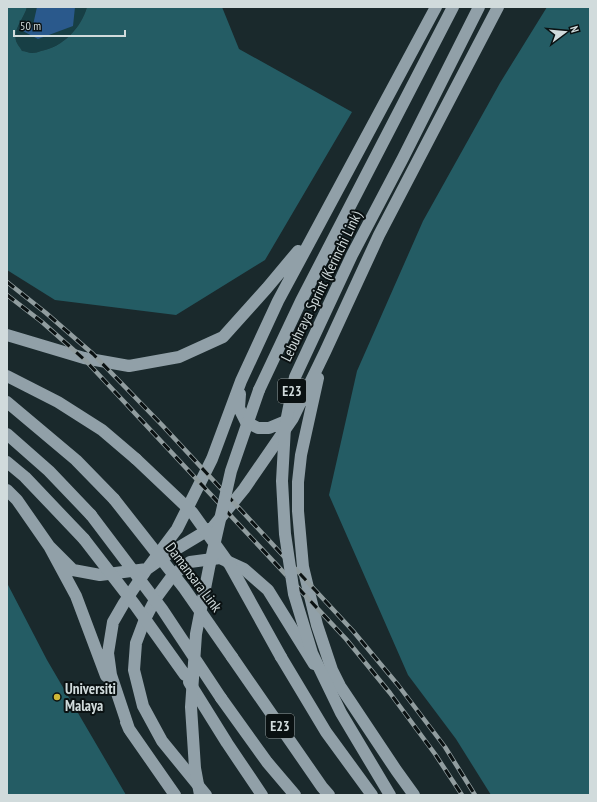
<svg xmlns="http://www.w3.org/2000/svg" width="597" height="802" viewBox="0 0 597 802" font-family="'PT Sans Narrow',sans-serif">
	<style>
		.green { fill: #173f45 }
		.forest { fill: #245c64 }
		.water { fill: #2a598c }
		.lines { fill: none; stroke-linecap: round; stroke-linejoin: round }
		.highway { stroke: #91a0a8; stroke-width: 12 }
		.rail-casing { stroke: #919d9f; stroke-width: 4.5 }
		.rail { stroke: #0a1112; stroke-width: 3; stroke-dasharray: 9; stroke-linecap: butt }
		.highway-bridge { stroke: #91a0a8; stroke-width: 12 }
		.poi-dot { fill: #ceb837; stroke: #0a1112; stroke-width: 1.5 }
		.labels { text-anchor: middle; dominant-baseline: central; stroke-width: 4; stroke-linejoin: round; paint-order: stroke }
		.shield { fill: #0a1112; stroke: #959e9f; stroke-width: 1 }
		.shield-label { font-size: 14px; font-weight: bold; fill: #d1dbdc }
		.street-label { font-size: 15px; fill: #d1dbdc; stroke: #0a1112 }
		.poi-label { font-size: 15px; font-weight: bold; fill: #d1dbdc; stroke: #0a1112; text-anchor: start }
	</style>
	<rect width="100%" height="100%" fill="#1a292c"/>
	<path class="green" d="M 27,7 L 87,7 C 81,28 63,47 41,51 C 38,52 35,53 32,53 C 29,53 25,51 22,51 C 21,48 18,46 17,43 C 11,31 24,19 27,7 Z"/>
	<path class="forest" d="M 7,7 L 27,7 C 24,19 11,31 17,43 C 18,46 21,48 22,51 C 25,51 29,53 32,53 C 35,53 38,52 41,51 C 63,47 81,28 87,7 L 222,7 L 239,49 L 352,112 L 265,260 L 176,315 L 55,300 L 7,270 Z
		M 547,7 L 590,7 L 590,795 L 491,795 L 456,739 L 408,675 L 329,495 L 357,371 L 423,221 L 500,83 Z
		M 7,583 L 47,660 L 126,795 L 7,795 Z"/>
	<path class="water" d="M 37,7 L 75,7 L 73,26 L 38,39 L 19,29 L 24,24 L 33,25 Z"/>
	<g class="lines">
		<path class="highway" d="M 7,335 L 84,358 L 129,366 L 179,357 L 223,337 L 267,288 L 298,251
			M 7,376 L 58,402 L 102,430 L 136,459
			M 318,378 L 301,455 L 298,482 L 298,511 L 303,567 L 317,625 L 332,670 L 340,686 L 396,770 L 414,795
			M 259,390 L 301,301 L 453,7
			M 240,394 L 239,408 L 246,422 L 258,428 L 269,428 L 293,418
			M 7,402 L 76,460 L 114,499
			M 7,434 L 49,471 L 91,515
			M 7,462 L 25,477 L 84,539
			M 7,490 L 17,500 L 49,546 L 76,596 L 106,676
			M 49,546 L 73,570 L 100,575 L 147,569 L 168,554 L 213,527 L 244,489 L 293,418 L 325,352 L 379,235 L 498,7
			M 232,657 L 322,787 L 329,795
			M 281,657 L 326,732 L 372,795
			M 189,682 L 227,743 L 262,795
			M 221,698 L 267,762 L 295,795
			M 126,722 L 129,729 L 175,795
			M 129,729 L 111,675 L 108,653 L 113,622 L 124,603 L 147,569 L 177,529 L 212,459 L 241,381 L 278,301 L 436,7
			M 206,795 L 162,741 L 143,706 L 134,670 L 136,643 L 145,619 L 156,598 L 173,575 L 190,562 L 220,558 L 244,569 L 268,590 L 314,664"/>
		<defs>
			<path id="rail" d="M 7,282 L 46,313 L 93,354 L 162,425 L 353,631 L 398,685 L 445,747 L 475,795
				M 7,295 L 42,322 L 86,361 L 346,639 L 390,693 L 435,754 L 462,795"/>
		</defs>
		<use href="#rail" class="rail-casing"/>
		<use href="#rail" class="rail"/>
		<path class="highway-bridge" d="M 136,459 L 192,512 L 230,565 L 281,657
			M 114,499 L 184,588 L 232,657
			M 91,515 L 162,609 L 221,698
			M 84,539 L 135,605 L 185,675
			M 200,795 L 195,768 L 191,707 L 196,634 L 209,568 L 231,471 L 259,390
			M 390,795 L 341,713 L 312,653 L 294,594 L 285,534 L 282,481 L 285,427 L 295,377 L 352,255 L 403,158 L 479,7"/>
	</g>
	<circle class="poi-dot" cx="57" cy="697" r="4"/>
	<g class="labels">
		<g class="shield">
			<rect x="278" y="379" width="28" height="24" rx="3"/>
			<rect x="266" y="714" width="28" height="24" rx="3"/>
		</g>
		<g class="shield-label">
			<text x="292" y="391">E23</text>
			<text x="280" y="726">E23</text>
		</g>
		<g class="street-label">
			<text transform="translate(321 286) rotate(-64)">Lebuhraya Sprint (Kerinchi Link)</text>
			<text transform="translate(194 577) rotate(53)">Damansara Link</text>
		</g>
		<g class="poi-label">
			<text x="65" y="688">Universiti<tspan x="65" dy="17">Malaya</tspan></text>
		</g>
	</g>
	<rect width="597" height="802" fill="none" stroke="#d1dbdc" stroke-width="16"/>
	<g transform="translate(565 32) rotate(74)" stroke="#0a1112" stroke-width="3" paint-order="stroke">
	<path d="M0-3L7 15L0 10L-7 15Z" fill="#d1dbdc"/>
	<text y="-6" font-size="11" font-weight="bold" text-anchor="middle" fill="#d1dbdc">N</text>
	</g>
	<path d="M14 30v6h111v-6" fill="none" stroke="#d1dbdc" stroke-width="2"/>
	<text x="20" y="30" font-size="12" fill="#d1dbdc" stroke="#0a1112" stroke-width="3" paint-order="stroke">50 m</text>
</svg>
